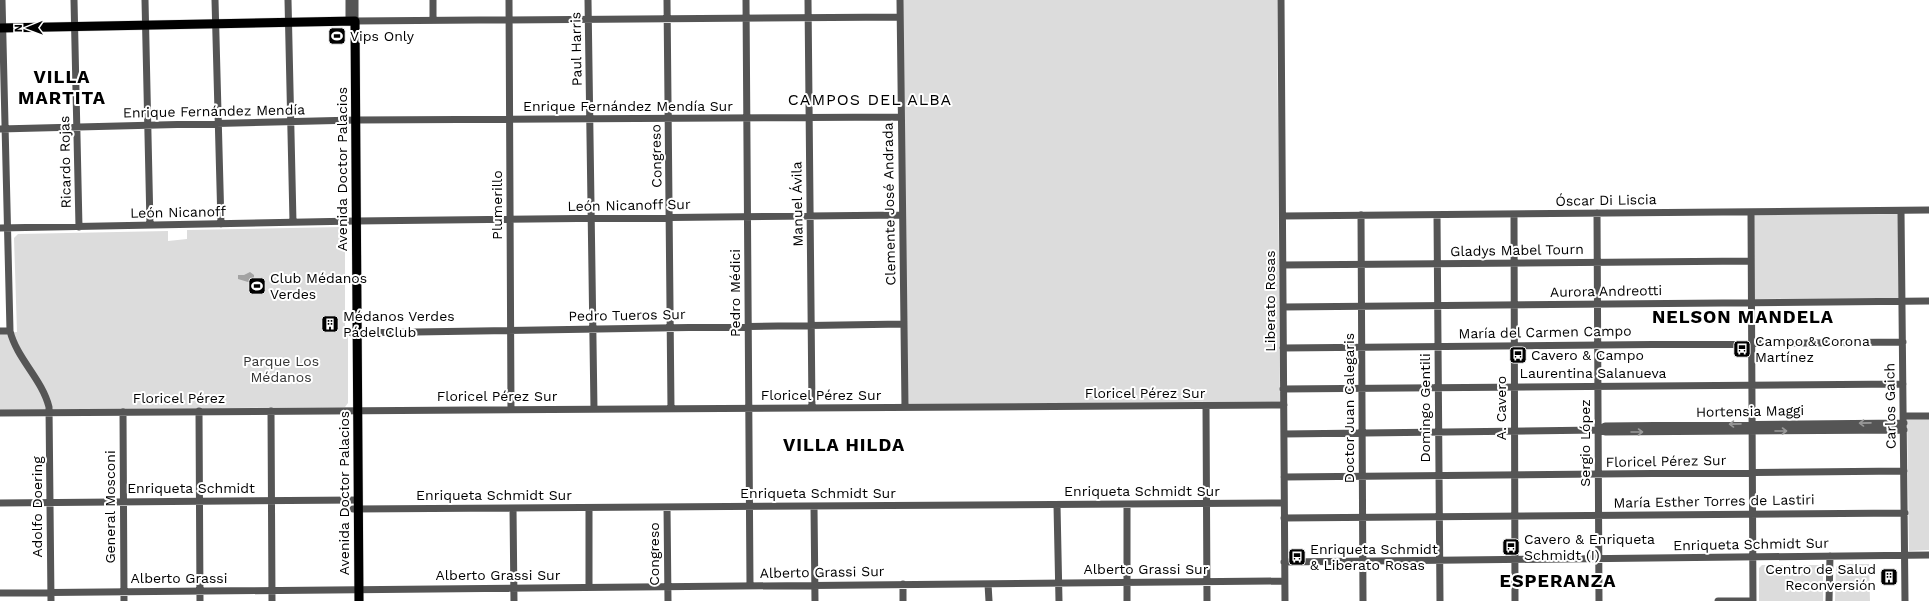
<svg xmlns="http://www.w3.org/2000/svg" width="1929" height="601" viewBox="0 0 1929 601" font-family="'Work Sans',sans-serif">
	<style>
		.green { fill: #dcdcdc }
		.water { fill: #a3a3a3 }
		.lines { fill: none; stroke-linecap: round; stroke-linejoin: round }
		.major-casing { stroke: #dbdbdb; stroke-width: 10 }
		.minor { stroke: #555; stroke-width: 7 }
		.major { stroke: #000; stroke-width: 9 }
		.oneway { stroke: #999 }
		.labels { text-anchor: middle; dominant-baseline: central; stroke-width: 4; stroke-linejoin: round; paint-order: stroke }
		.poi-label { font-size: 14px; fill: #000; stroke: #fff; text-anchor: start }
		.street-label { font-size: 14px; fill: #000; stroke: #fff }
		.park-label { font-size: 14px; fill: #333; stroke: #fff }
		.quarter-label { font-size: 16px; letter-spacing: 1px; fill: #000; stroke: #fff }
		.district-label { font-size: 18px; font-weight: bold; letter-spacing: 1px; fill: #000; stroke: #fff }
	</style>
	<rect width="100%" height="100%" fill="#fff"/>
	<path class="green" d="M 902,0 L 1277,0 L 1280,401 L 907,405 Z
		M 1898,214 L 1899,298 L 1755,299 L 1754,215 Z
		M 340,227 L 345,231 L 345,328 L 348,329 L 348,403 L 345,407 L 0,410 L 0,333 L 17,332 L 14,238 L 18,234 L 168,231 L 168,241 L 187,239 L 187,230 Z
		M 1907,419 L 1929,419 L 1929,550 L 1909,551 Z
		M 1839,564 L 1869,564 L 1870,601 L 1900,601 L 1835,601 L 1836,567 Z
		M 1762,565 L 1821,565 L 1823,567 L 1823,601 L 1759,601 L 1759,568 Z"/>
	<path class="water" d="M 250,272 L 254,275 L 254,281 L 248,282 L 238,279 L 238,275 L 244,275 Z"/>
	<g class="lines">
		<defs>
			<path id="major" d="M 0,28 L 355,21 L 359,601"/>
		</defs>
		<use href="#major" class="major-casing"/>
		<path class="minor" d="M 2,0 L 10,331 C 17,359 42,379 49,407 L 51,601
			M 74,0 L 79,227
			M 145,0 L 150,225
			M 215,0 L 221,224
			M 288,0 L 293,222
			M 349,0 L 349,21
			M 355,0 L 355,21 L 900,17
			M 433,0 L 433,20
			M 509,0 L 511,409
			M 588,0 L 594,409
			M 667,0 L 671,409
			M 746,0 L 750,586
			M 808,0 L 812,408
			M 900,0 L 905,407
			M 1281,0 L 1285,601
			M 0,129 L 356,120 L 901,117
			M 1901,211 L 1905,601
			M 1751,212 L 1753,601
			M 1597,213 L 1599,601
			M 1514,214 L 1515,601
			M 1361,215 L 1363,601
			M 1437,215 L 1440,601
			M 1283,216 L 1929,210
			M 0,228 L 356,221 L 902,215
			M 1283,265 L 1751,261
			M 1283,307 L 1929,301
			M 0,331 L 10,331
			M 352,333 L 904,324
			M 1283,348 L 1903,342
			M 1283,389 L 1903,384
			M 1206,406 L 1207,601
			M 199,411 L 200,601
			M 271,411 L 272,601
			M 123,412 L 124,601
			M 0,413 L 1284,405
			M 1904,416 L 1929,416
			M 1598,430 L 1605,426 L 1904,423
			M 1284,434 L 1598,430 L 1606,432 L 1904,430
			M 1284,477 L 1904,471
			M 0,503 L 358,500
			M 1057,505 L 1059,601
			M 814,506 L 815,601
			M 667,507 L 668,601
			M 513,508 L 514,601
			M 589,508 L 589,587
			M 353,509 L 1284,503
			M 1284,518 L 1905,513
			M 1284,562 L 1929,555
			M 903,584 L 903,601
			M 988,584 L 989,601
			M 0,593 L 1284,581
			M 1127,601 L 1127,504
			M 1718,601 L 1753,601
			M 1829,601 L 1830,556"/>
		<use href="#major" class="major"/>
	</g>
	<defs><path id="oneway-shaft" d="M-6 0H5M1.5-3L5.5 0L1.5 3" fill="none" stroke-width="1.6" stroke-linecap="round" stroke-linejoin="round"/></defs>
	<g class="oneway">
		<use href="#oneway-shaft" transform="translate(1865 423) rotate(179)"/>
		<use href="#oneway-shaft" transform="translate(1735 424) rotate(179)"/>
		<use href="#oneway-shaft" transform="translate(1781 431)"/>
		<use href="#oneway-shaft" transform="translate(1637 432)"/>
	</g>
	<defs>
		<symbol id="stadium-square" viewBox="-11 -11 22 22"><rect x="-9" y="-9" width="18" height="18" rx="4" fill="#000" stroke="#fff"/><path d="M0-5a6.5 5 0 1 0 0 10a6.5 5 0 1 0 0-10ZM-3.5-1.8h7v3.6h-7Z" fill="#fff"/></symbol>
		<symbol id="building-square" viewBox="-11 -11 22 22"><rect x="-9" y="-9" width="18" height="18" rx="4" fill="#000" stroke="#fff"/><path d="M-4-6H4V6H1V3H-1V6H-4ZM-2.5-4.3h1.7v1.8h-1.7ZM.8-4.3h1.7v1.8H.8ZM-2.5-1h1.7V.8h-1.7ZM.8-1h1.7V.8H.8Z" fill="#fff"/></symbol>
		<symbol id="bus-square" viewBox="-11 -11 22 22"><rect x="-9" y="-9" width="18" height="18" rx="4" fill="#000" stroke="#fff"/><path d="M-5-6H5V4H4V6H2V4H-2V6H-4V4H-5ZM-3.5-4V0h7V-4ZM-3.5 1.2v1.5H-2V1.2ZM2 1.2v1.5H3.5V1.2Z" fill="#fff"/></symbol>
	</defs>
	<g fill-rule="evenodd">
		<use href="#stadium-square" x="327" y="26" width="20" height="20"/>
		<use href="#stadium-square" x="247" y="276" width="20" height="20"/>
		<use href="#building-square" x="320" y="314" width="20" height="20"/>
		<use href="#bus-square" x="1732" y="339" width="20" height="20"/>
		<use href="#bus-square" x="1508" y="345" width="20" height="20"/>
		<use href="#bus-square" x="1501" y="537" width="20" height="20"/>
		<use href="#bus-square" x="1287" y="547" width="20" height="20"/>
		<use href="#building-square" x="1879" y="567" width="20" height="20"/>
	</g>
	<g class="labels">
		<g class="poi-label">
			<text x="350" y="36">Vips Only</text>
			<text x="270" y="278">Club Médanos<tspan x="270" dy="16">Verdes</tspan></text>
			<text x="343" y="316">Médanos Verdes<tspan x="343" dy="16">Pádel Club</tspan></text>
			<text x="1755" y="341">Campo &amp; Corona<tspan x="1755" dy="16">Martínez</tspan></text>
			<text x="1531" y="355">Cavero &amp; Campo</text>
			<text x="1524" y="539">Cavero &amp; Enriqueta<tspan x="1524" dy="16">Schmidt (I)</tspan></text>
			<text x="1310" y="549">Enriqueta Schmidt<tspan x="1310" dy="16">&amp; Liberato Rosas</tspan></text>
			<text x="1876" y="569" text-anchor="end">Centro de Salud<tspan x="1876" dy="16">Reconversión</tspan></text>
		</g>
		<g class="street-label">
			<text transform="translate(576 49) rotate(-91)">Paul Harris</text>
			<text x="628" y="106">Enrique Fernández Mendía Sur</text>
			<text transform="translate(214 111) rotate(-1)">Enrique Fernández Mendía</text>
			<text transform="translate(656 156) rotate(-91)">Congreso</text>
			<text transform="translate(65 162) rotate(-91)">Ricardo Rojas</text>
			<text transform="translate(342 169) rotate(-90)">Avenida Doctor Palacios</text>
			<text transform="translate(1606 200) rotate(-1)">Óscar Di Liscia</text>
			<text transform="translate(797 204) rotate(-91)">Manuel Ávila</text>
			<text transform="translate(889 204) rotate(-91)">Clemente José Andrada</text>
			<text transform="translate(497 205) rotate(-90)">Plumerillo</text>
			<text transform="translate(629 205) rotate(-1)">León Nicanoff Sur</text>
			<text transform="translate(178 212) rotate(-1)">León Nicanoff</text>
			<text transform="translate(1517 250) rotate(-1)">Gladys Mabel Tourn</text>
			<text transform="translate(1606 291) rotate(-1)">Aurora Andreotti</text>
			<text transform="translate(735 293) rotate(-90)">Pedro Médici</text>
			<text transform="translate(1270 301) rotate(-90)">Liberato Rosas</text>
			<text transform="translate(627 315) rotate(-1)">Pedro Tueros Sur</text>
			<text transform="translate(1545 332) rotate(-1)">María del Carmen Campo</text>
			<text x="1593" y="373">Laurentina Salanueva</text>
			<text x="1145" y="393">Floricel Pérez Sur</text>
			<text x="821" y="395">Floricel Pérez Sur</text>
			<text x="497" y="396">Floricel Pérez Sur</text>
			<text x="179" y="398">Floricel Pérez</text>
			<text transform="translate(1890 406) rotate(-91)">Carlos Gaich</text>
			<text transform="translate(1349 408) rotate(-90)">Doctor Juan Calegaris</text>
			<text transform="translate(1425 408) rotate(-90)">Domingo Gentili</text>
			<text transform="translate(1501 408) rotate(-90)">A. Cavero</text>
			<text transform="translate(1750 411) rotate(-1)">Hortensia Maggi</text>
			<text transform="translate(1585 443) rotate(-90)">Sergio López</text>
			<text transform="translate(1666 461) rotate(-1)">Floricel Pérez Sur</text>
			<text x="191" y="488">Enriqueta Schmidt</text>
			<text x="1142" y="491">Enriqueta Schmidt Sur</text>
			<text transform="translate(344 493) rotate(-90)">Avenida Doctor Palacios</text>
			<text x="818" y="493">Enriqueta Schmidt Sur</text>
			<text x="494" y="495">Enriqueta Schmidt Sur</text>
			<text transform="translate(1714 501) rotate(-1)">María Esther Torres de Lastiri</text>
			<text transform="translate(37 507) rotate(-90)">Adolfo Doering</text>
			<text transform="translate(110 507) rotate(-90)">General Mosconi</text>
			<text transform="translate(1751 544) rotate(-1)">Enriqueta Schmidt Sur</text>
			<text transform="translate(654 554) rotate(-90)">Congreso</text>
			<text x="1146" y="569">Alberto Grassi Sur</text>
			<text transform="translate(822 572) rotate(-1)">Alberto Grassi Sur</text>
			<text x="498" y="575">Alberto Grassi Sur</text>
			<text x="179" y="578">Alberto Grassi</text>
		</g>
		<g class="park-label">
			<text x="281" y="361">Parque Los<tspan x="281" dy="16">Médanos</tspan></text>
		</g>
		<g class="quarter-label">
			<text x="870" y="99">CAMPOS DEL ALBA</text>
		</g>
		<g class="district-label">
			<text x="62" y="76">VILLA<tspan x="62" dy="21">MARTITA</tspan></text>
			<text x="1743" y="316">NELSON MANDELA</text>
			<text x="844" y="444">VILLA HILDA</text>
			<text x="1558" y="580">ESPERANZA</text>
		</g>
	</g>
	<g transform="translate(28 28) rotate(269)" stroke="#ffffff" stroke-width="3" paint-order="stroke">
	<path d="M0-3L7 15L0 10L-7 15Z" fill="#000000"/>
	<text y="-6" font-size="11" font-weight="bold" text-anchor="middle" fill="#000000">N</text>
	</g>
</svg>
